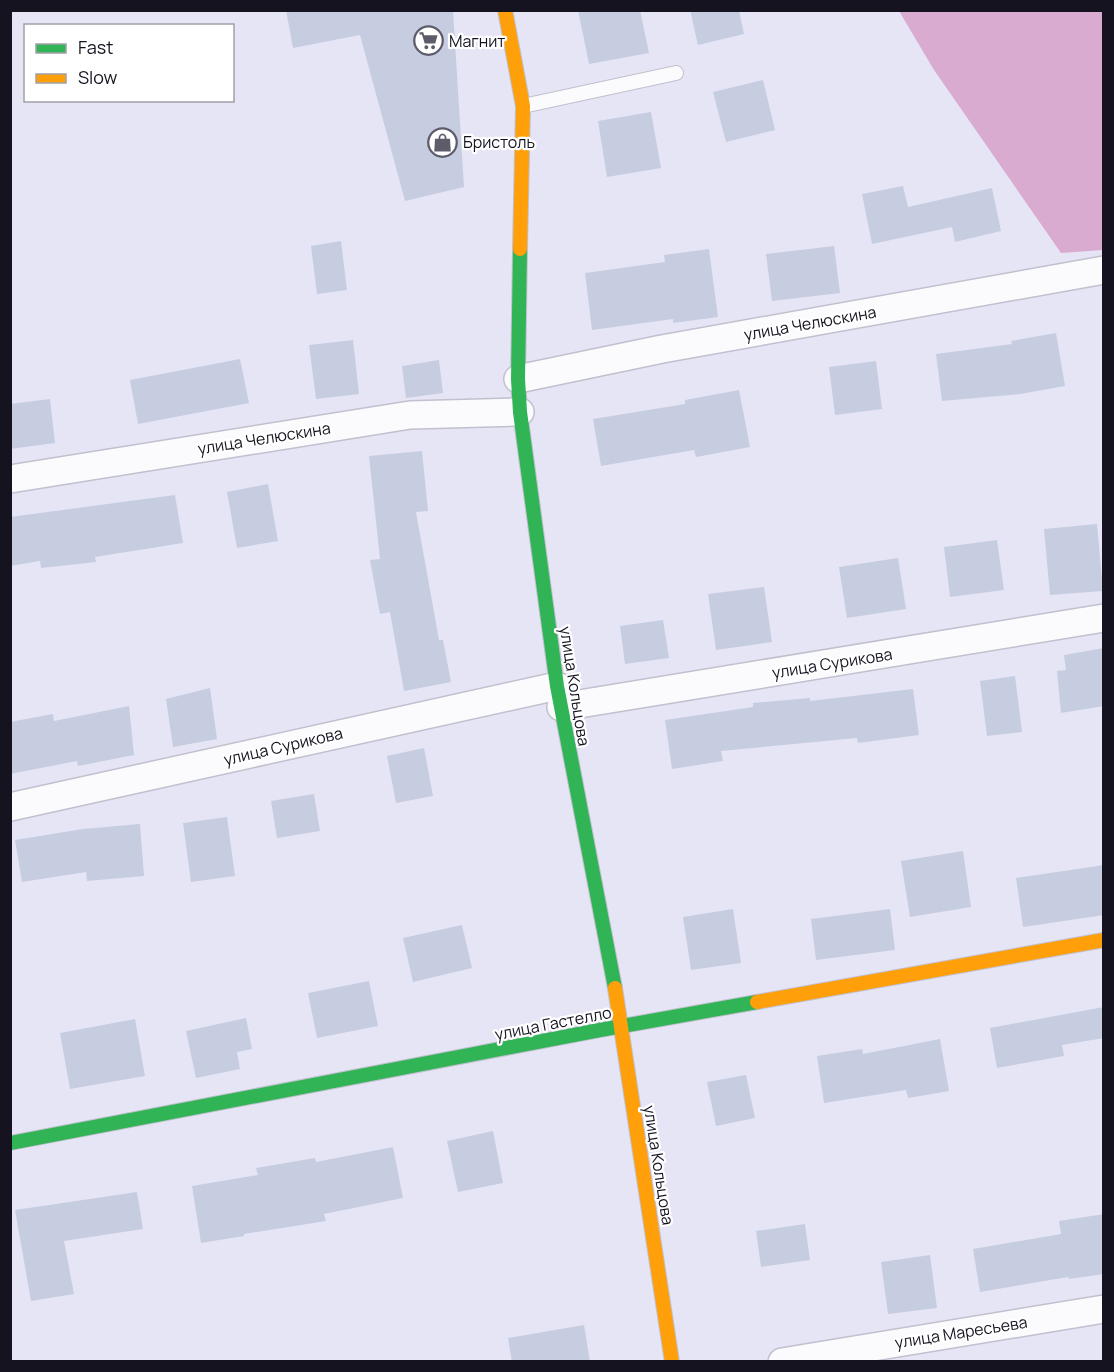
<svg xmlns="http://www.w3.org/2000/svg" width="1114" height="1372" viewBox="0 0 1114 1372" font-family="Manrope,sans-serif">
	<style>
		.forest { fill: #daabd1 }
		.building { fill: #c6cde1 }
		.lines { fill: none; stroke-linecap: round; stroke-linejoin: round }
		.lane-casing { stroke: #c1c0ce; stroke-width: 16 }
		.street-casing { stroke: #c1c0ce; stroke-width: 30 }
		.fast-casing { stroke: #c1c0ce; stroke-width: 16 }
		.slow-casing { stroke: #c1c0ce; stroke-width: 16 }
		.lane { stroke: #fbfbfe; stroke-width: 14 }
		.street { stroke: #fbfbfe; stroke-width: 27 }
		.fast { stroke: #30b455; stroke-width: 14 }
		.slow { stroke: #ff9f0a; stroke-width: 14 }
		.labels { text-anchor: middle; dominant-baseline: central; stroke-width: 4.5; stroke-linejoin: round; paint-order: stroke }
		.poi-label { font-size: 16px; fill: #151320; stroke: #fff; text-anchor: start }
		.street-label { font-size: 16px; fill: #151320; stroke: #fff }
	</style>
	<rect width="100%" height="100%" fill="#e6e5f5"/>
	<path class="forest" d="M 899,11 L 1103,11 L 1103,250 L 1061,253 L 934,70 Z"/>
	<path class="building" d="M 286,10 L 453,10 L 464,187 L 405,201 L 360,35 L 293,48 Z
		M 578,10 L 640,10 L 649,53 L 589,64 Z
		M 690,10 L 739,10 L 744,34 L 698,45 Z
		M 763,80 L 775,130 L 726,142 L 713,92 Z
		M 651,112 L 661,168 L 607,177 L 598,121 Z
		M 903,186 L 908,207 L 992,188 L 1001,231 L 955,242 L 952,227 L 872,244 L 862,194 Z
		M 341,241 L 347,290 L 317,294 L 311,246 Z
		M 834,246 L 840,293 L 772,301 L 766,254 Z
		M 709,249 L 718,317 L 673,323 L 673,319 L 592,330 L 585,273 L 665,262 L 664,255 Z
		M 1056,333 L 1065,386 L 1020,394 L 942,401 L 936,354 L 1012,344 L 1011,341 Z
		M 353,340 L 359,394 L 316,399 L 309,345 Z
		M 240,359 L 249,403 L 138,424 L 130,380 Z
		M 439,360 L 443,393 L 406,398 L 402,366 Z
		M 876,361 L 882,409 L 835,415 L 829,367 Z
		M 739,390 L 750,447 L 696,457 L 694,450 L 601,466 L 593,419 L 685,404 L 685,400 Z
		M 50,399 L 55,443 L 10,449 L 10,404 Z
		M 422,451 L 428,511 L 416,512 L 439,640 L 443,640 L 451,682 L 404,691 L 390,612 L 380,614 L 370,560 L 380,559 L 369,456 Z
		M 268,484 L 278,541 L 237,548 L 227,492 Z
		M 175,495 L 183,543 L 95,557 L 96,562 L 41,568 L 40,561 L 10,566 L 10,517 Z
		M 1097,524 L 1103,591 L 1050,595 L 1044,529 Z
		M 997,540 L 1004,590 L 950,597 L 944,547 Z
		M 898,558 L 906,609 L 847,618 L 839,567 Z
		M 764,587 L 772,642 L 716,650 L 708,594 Z
		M 663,620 L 669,658 L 625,664 L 620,626 Z
		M 1104,648 L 1104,706 L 1061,713 L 1057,671 L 1066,670 L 1064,655 Z
		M 1015,676 L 1022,732 L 987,736 L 980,681 Z
		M 210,688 L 217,739 L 173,747 L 166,699 Z
		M 913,689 L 919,735 L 858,743 L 857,738 L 721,751 L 723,761 L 672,769 L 665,720 L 753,707 L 753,703 L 810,698 L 810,701 Z
		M 129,706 L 134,755 L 78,766 L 77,761 L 10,774 L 10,722 L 53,714 L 54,721 Z
		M 424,748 L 433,796 L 396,803 L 387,756 Z
		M 314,794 L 320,831 L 277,838 L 271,801 Z
		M 227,817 L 235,876 L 191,882 L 183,823 Z
		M 140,824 L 144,876 L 87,881 L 86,872 L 22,882 L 15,840 L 83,829 Z
		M 963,851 L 971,907 L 910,917 L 901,861 Z
		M 1104,865 L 1104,915 L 1023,927 L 1016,878 Z
		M 733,909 L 741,963 L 691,970 L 683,917 Z
		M 890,909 L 895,950 L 816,960 L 811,919 Z
		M 462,925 L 472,968 L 413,982 L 403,938 Z
		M 369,981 L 378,1026 L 317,1038 L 308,993 Z
		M 1104,1007 L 1104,1038 L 1062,1045 L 1064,1056 L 997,1068 L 990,1028 Z
		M 246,1018 L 252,1049 L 237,1052 L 240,1069 L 196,1078 L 186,1031 Z
		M 135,1019 L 145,1076 L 70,1089 L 60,1033 Z
		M 940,1039 L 949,1091 L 908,1098 L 906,1090 L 824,1103 L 817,1056 L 862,1049 L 863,1054 Z
		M 746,1075 L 755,1118 L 716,1126 L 707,1082 Z
		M 493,1131 L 503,1183 L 458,1192 L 447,1141 Z
		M 393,1147 L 403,1198 L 324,1214 L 326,1221 L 244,1234 L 244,1236 L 201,1243 L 192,1186 L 258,1175 L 256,1168 L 315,1158 L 316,1162 Z
		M 137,1192 L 143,1229 L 64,1241 L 74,1294 L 31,1301 L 15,1210 Z
		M 1104,1214 L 1104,1274 L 1069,1279 L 1068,1277 L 980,1292 L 973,1249 L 1061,1234 L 1059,1221 Z
		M 805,1224 L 810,1260 L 761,1267 L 756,1231 Z
		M 930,1255 L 937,1308 L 888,1314 L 881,1262 Z
		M 584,1325 L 590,1362 L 512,1362 L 508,1338 Z"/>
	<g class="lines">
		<defs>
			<path id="lane" d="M 523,106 L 676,73"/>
			<path id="street" d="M 518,379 L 662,349 L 1104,270
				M 10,479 L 410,415 L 520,412
				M 561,707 L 1104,618
				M 10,807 L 557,686
				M 782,1362 L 1104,1309"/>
			<path id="fast" d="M 520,249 L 518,379 L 520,412 L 557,686 L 615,988
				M 10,1143 L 600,1030 L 757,1002"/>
			<path id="slow" d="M 505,10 L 523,106 L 520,249
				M 615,988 L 672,1362
				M 757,1002 L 1104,940"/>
		</defs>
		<use href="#lane" class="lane-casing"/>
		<use href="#street" class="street-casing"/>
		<use href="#fast" class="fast-casing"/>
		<use href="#slow" class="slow-casing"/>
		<use href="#lane" class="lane"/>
		<use href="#street" class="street"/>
		<use href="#fast" class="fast"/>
		<use href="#slow" class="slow"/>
	</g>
	<defs>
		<symbol id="supermarket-ring" viewBox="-11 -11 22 22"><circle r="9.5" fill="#fff" stroke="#5e5c6b" stroke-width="1.5"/><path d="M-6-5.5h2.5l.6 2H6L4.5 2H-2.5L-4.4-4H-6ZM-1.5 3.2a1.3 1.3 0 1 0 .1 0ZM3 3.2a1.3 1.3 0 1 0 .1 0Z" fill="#5e5c6b"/></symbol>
		<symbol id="shop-ring" viewBox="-11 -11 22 22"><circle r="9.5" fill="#fff" stroke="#5e5c6b" stroke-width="1.5"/><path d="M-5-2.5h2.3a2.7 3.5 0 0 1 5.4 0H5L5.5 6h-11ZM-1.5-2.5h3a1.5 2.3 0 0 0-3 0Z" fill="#5e5c6b"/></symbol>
	</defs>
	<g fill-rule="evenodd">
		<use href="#supermarket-ring" x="412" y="24" width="33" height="33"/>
		<use href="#shop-ring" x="426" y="126" width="33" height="33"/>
	</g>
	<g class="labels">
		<g class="poi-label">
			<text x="449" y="41">Магнит</text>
			<text x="463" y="142">Бристоль</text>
		</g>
		<g class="street-label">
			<text transform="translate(810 323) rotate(-10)">улица Челюскина</text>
			<text transform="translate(264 438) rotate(-9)">улица Челюскина</text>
			<text transform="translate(832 663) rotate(-9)">улица Сурикова</text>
			<text transform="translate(575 686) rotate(81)">улица Кольцова</text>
			<text transform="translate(283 746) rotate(-13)">улица Сурикова</text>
			<text transform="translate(553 1023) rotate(-11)">улица Гастелло</text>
			<text transform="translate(659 1165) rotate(81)">улица Кольцова</text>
			<text transform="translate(961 1332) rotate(-9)">улица Маресьева</text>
		</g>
	</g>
	<rect width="1114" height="1372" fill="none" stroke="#151320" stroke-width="24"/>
	<rect x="24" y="24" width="210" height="78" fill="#ffffff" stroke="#a1a1a6" stroke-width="1.5"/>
	<rect x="36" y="44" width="30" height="9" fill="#30b455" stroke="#a1a1a6" stroke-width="1.5"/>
	<text x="78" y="54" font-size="18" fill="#151320">Fast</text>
	<rect x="36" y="74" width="30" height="9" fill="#ff9f0a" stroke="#a1a1a6" stroke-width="1.5"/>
	<text x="78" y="84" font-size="18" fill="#151320">Slow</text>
</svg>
